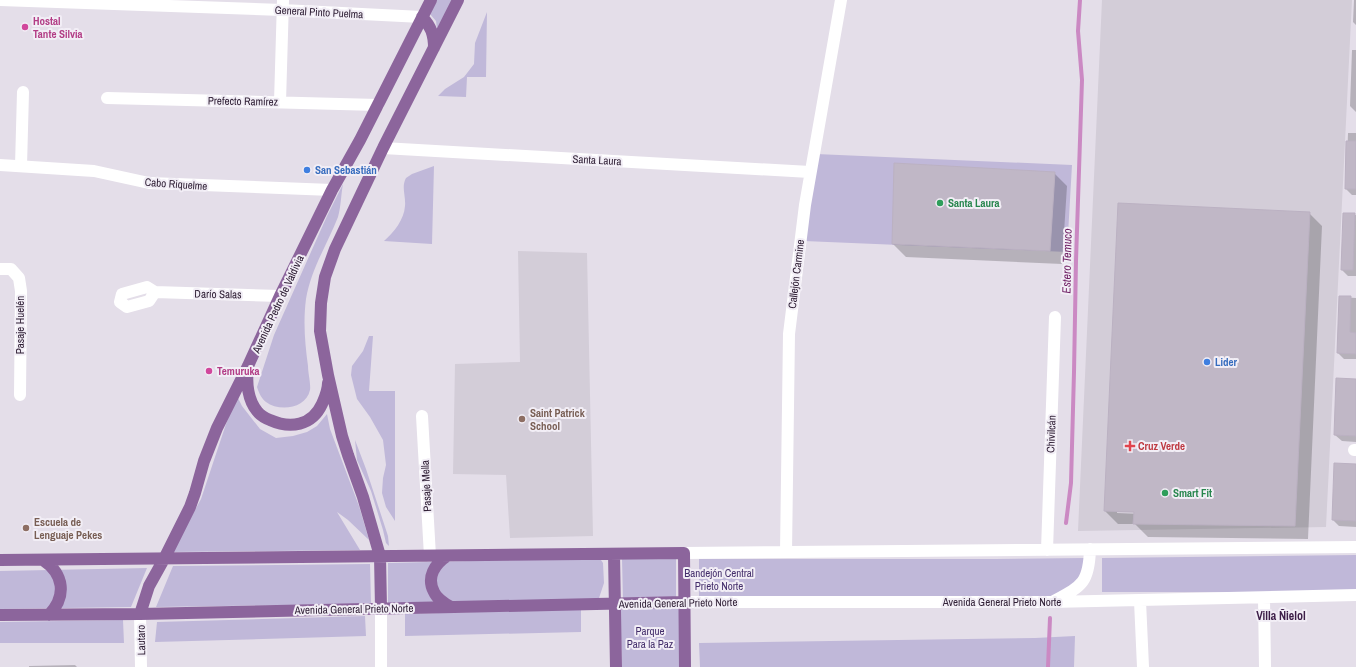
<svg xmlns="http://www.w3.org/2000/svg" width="1356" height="667" viewBox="0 0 1356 667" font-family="'Archivo Narrow',sans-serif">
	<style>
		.built { fill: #d3cdd8 }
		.green { fill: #c0b8d9 }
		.shadow { fill: #0003; fill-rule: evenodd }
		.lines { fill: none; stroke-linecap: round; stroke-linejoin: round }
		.stream { stroke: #cb89c3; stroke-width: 4 }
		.building { fill: #c0b7c6; stroke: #bbb1c2 }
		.minor { stroke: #fff; stroke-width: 12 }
		.major { stroke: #8c659c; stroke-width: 12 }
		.hotel-dot { fill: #d1479c; stroke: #f2eef6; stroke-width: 1.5 }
		.shop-dot { fill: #3f7fe0; stroke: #f2eef6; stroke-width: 1.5 }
		.leisure-dot { fill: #2e9e5b; stroke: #f2eef6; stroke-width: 1.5 }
		.education-dot { fill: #8d6e63; stroke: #f2eef6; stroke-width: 1.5 }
		.health-dot { fill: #e0444e; stroke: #f2eef6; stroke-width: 1.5 }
		.labels { text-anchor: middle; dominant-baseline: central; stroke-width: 4; stroke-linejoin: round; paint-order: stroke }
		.street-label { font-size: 11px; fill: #312137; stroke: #f2eef6 }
		.hotel-label { font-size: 11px; font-weight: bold; fill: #b23c85; stroke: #f2eef6; text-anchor: start }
		.shop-label { font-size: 11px; font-weight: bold; fill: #366cbe; stroke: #f2eef6; text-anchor: start }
		.leisure-label { font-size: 11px; font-weight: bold; fill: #27864d; stroke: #f2eef6; text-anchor: start }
		.education-label { font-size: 11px; font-weight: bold; fill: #785e54; stroke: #f2eef6; text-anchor: start }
		.health-label { font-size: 11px; font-weight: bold; fill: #be3a42; stroke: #f2eef6; text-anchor: start }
		.park-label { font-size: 11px; fill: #442e6b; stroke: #f2eef6 }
		.water-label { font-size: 12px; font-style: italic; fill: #6f1f64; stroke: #f2eef6 }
		.neighbourhood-label { font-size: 12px; font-weight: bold; fill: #3d1e48; stroke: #f2eef6 }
	</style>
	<rect width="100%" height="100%" fill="#e4dee9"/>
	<path class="built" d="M 1102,0 L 1352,0 L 1326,527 L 1078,531 Z
		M 518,251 L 587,253 L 593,536 L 510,538 L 506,475 L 453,474 L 455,364 L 520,362 Z"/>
	<path class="green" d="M 437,0 L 452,0 L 437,29 L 436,21 L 430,14 Z
		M 487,12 L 486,77 L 467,77 L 466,97 L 438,96 L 445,89 L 464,77 L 474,64 L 475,43 Z
		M 816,154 L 1072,165 L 1067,252 L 804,241 Z
		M 434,166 L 432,244 L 384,241 C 394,232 404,220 405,206 C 406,196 401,187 406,178 L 412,174 Z
		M 343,184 C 341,194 341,207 338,217 C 327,245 311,269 306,299 C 303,322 305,344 308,366 C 308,373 311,384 310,390 C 306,409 279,412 266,402 C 261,398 259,393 257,387 L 274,335 L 327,216 Z
		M 369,336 L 373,336 L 369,391 L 395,391 L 395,521 L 386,507 L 382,493 L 383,478 L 386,465 L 383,440 L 370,417 L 357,399 L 351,375 L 352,366 L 363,351 Z
		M 237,396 L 242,406 L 260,429 L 276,438 L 293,436 L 307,432 L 317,426 L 327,414 L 330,429 L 359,506 L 369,540 L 348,520 L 337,512 L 360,550 L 172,552 L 201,499 L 226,424 Z
		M 355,440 L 366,469 L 388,536 L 389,546 L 386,543 L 383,530 L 371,491 L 357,460 Z
		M 1356,555 L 1356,590 L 1284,592 L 1102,592 L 1102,558 Z
		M 597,558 L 601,560 L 603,563 L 604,583 L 598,601 L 388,604 L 388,563 Z
		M 1085,558 C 1081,582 1077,581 1059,596 L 699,600 L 699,559 L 995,559 Z
		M 622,559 L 676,559 L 676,600 L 623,601 Z
		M 370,564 L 371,604 L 156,607 L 173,566 Z
		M 147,568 L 131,607 L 0,609 L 0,571 Z
		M 679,608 L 679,667 L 622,667 L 620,610 Z
		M 581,609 L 581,632 L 405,636 L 405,614 Z
		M 365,616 L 366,636 L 155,642 L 157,622 Z
		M 123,620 L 124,643 L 0,643 L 0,622 Z
		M 1075,636 L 1074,667 L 700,667 L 699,643 L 1035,638 Z"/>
	<path class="shadow" d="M 1354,0 L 1356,0 L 1356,25 L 1353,22 Z
		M 1352,50 L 1356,50 L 1356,112 L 1350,106 Z
		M 1348,133 L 1356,133 L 1356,195 L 1352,195 L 1346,189 Z
		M 1054,173 L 1067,186 L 1062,264 L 906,257 L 893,244 Z
		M 1309,213 L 1322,226 L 1308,539 L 1148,537 L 1135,524 L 1118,524 L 1105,511 ZM 1117,511 L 1139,512 L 1139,514 L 1117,513 Z
		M 1344,214 L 1356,215 L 1356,276 L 1348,276 L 1342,270 Z
		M 1340,297 L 1356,298 L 1356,359 L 1344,359 L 1338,353 Z
		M 1356,380 L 1356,442 L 1342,441 L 1335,435 Z
		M 1356,465 L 1356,527 L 1339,526 L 1333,520 Z
		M 75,665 L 77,667 L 29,667 L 29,666 Z"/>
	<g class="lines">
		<path class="stream" d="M 1066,523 L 1071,483 L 1074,372 L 1076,261 L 1082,80 L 1078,31 L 1080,0
			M 1048,667 L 1050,618"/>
	</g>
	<path class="building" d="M 1346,141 L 1356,141 L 1356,189 L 1345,189 Z
		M 894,163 L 1055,172 L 1050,251 L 892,244 Z
		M 1118,203 L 1310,212 L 1295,526 L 1133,524 L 1134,512 L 1104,511 Z
		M 1343,213 L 1355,213 L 1353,270 L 1341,270 Z
		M 1339,296 L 1351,296 L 1350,332 L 1356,333 L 1356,354 L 1337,353 Z
		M 1336,378 L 1356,379 L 1356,436 L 1334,435 Z
		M 1334,463 L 1356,464 L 1356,521 L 1332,520 Z"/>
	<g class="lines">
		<path class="minor" d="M 0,0 L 282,10 L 422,17
			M 107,98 L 378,105
			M 280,102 L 283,0
			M 383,148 L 810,172
			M 0,165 L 94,171 L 149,183 L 332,190
			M 21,166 L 23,92
			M 0,269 L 11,269 L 19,278 L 21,291 L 20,395
			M 155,292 L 149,301 L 127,307 L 120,302 L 122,294 L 147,287 L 155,292 L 280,296
			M 422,416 L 430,556
			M 1354,450 L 1356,450
			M 1047,550 L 1055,317
			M 786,552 L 789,334 L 805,205 L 841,0
			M 684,553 L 1356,547
			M 1264,598 L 1265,667
			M 1054,601 C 1082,586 1089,583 1090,549
			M 1140,601 L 1143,667
			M 684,602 L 1051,602 L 1356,595
			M 381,608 L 381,667
			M 140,614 L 141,667"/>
		<path class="major" d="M 422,17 C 431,26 434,35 434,48
			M 248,369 C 246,383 248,400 257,411 C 260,415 265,418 270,420 C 290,429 312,426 322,404 C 325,397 328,391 328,383
			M 614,554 L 616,667
			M 447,556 C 435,564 426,577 434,592 C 437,599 444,603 451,607
			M 0,560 L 684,553 L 685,667
			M 43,560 C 64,574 67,596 49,615
			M 381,608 L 380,556 L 363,497 L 348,455 L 342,436 L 328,375 L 320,331 L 321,303 L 325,277 L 335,249 L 383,148 L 458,0
			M 140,614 L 149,586 L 164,559 L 190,507 L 195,493 L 204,461 L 217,428 L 248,366 L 280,296 L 332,190 L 360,140 L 431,0
			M 0,615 L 140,614 L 684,602"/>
	</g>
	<g class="hotel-dot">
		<circle cx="25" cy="27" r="4"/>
		<circle cx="209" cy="371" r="4"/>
	</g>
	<g class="shop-dot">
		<circle cx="307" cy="170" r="4"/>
		<circle cx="1207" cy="362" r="4"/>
	</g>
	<g class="leisure-dot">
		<circle cx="940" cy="203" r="4"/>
		<circle cx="1165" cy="493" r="4"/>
	</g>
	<g class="education-dot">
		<circle cx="522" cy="419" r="4"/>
		<circle cx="26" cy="528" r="4"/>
	</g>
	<path class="health-dot" d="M1128 440h4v4h4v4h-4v4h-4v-4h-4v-4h4z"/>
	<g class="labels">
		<g class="street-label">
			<text transform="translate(319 12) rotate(3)">General Pinto Puelma</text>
			<text transform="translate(243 101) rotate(1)">Prefecto Ramírez</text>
			<text transform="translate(597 160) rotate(3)">Santa Laura</text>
			<text transform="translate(176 184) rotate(4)">Cabo Riquelme</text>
			<text transform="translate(796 274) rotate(-83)">Callejón Carmine</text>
			<text transform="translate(218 294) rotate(1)">Darío Salas</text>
			<text transform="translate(278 304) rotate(-65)">Avenida Pedro de Valdivia</text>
			<text transform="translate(20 325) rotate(-90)">Pasaje Huelén</text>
			<text transform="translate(1051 434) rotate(-88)">Chivilcán</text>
			<text transform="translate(426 486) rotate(-93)">Pasaje Mella</text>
			<text x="1002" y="602">Avenida General Prieto Norte</text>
			<text transform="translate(678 603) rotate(-1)">Avenida General Prieto Norte</text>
			<text transform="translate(354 609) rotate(-1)">Avenida General Prieto Norte</text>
			<text transform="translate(141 640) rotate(-91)">Lautaro</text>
		</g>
		<g class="hotel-label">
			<text x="33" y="21">Hostal<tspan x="33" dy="13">Tante Silvia</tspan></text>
			<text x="217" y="371">Temuruka</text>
		</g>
		<g class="shop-label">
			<text x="315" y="170">San Sebastián</text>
			<text x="1215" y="362">Lider</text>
		</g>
		<g class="leisure-label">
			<text x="948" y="203">Santa Laura</text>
			<text x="1173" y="493">Smart Fit</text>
		</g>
		<g class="education-label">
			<text x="530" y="413">Saint Patrick<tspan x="530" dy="13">School</tspan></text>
			<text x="34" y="522">Escuela de<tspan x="34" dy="13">Lenguaje Pekes</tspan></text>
		</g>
		<g class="health-label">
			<text x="1138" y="446">Cruz Verde</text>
		</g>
		<g class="park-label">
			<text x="719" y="573">Bandejón Central<tspan x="719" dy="13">Prieto Norte</tspan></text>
			<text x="650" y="631">Parque<tspan x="650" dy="13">Para la Paz</tspan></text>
		</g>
		<g class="water-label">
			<text transform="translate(1067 261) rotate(-89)">Estero Temuco</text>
		</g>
		<g class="neighbourhood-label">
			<text x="1281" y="616">Villa Ñielol</text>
		</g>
	</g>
</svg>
